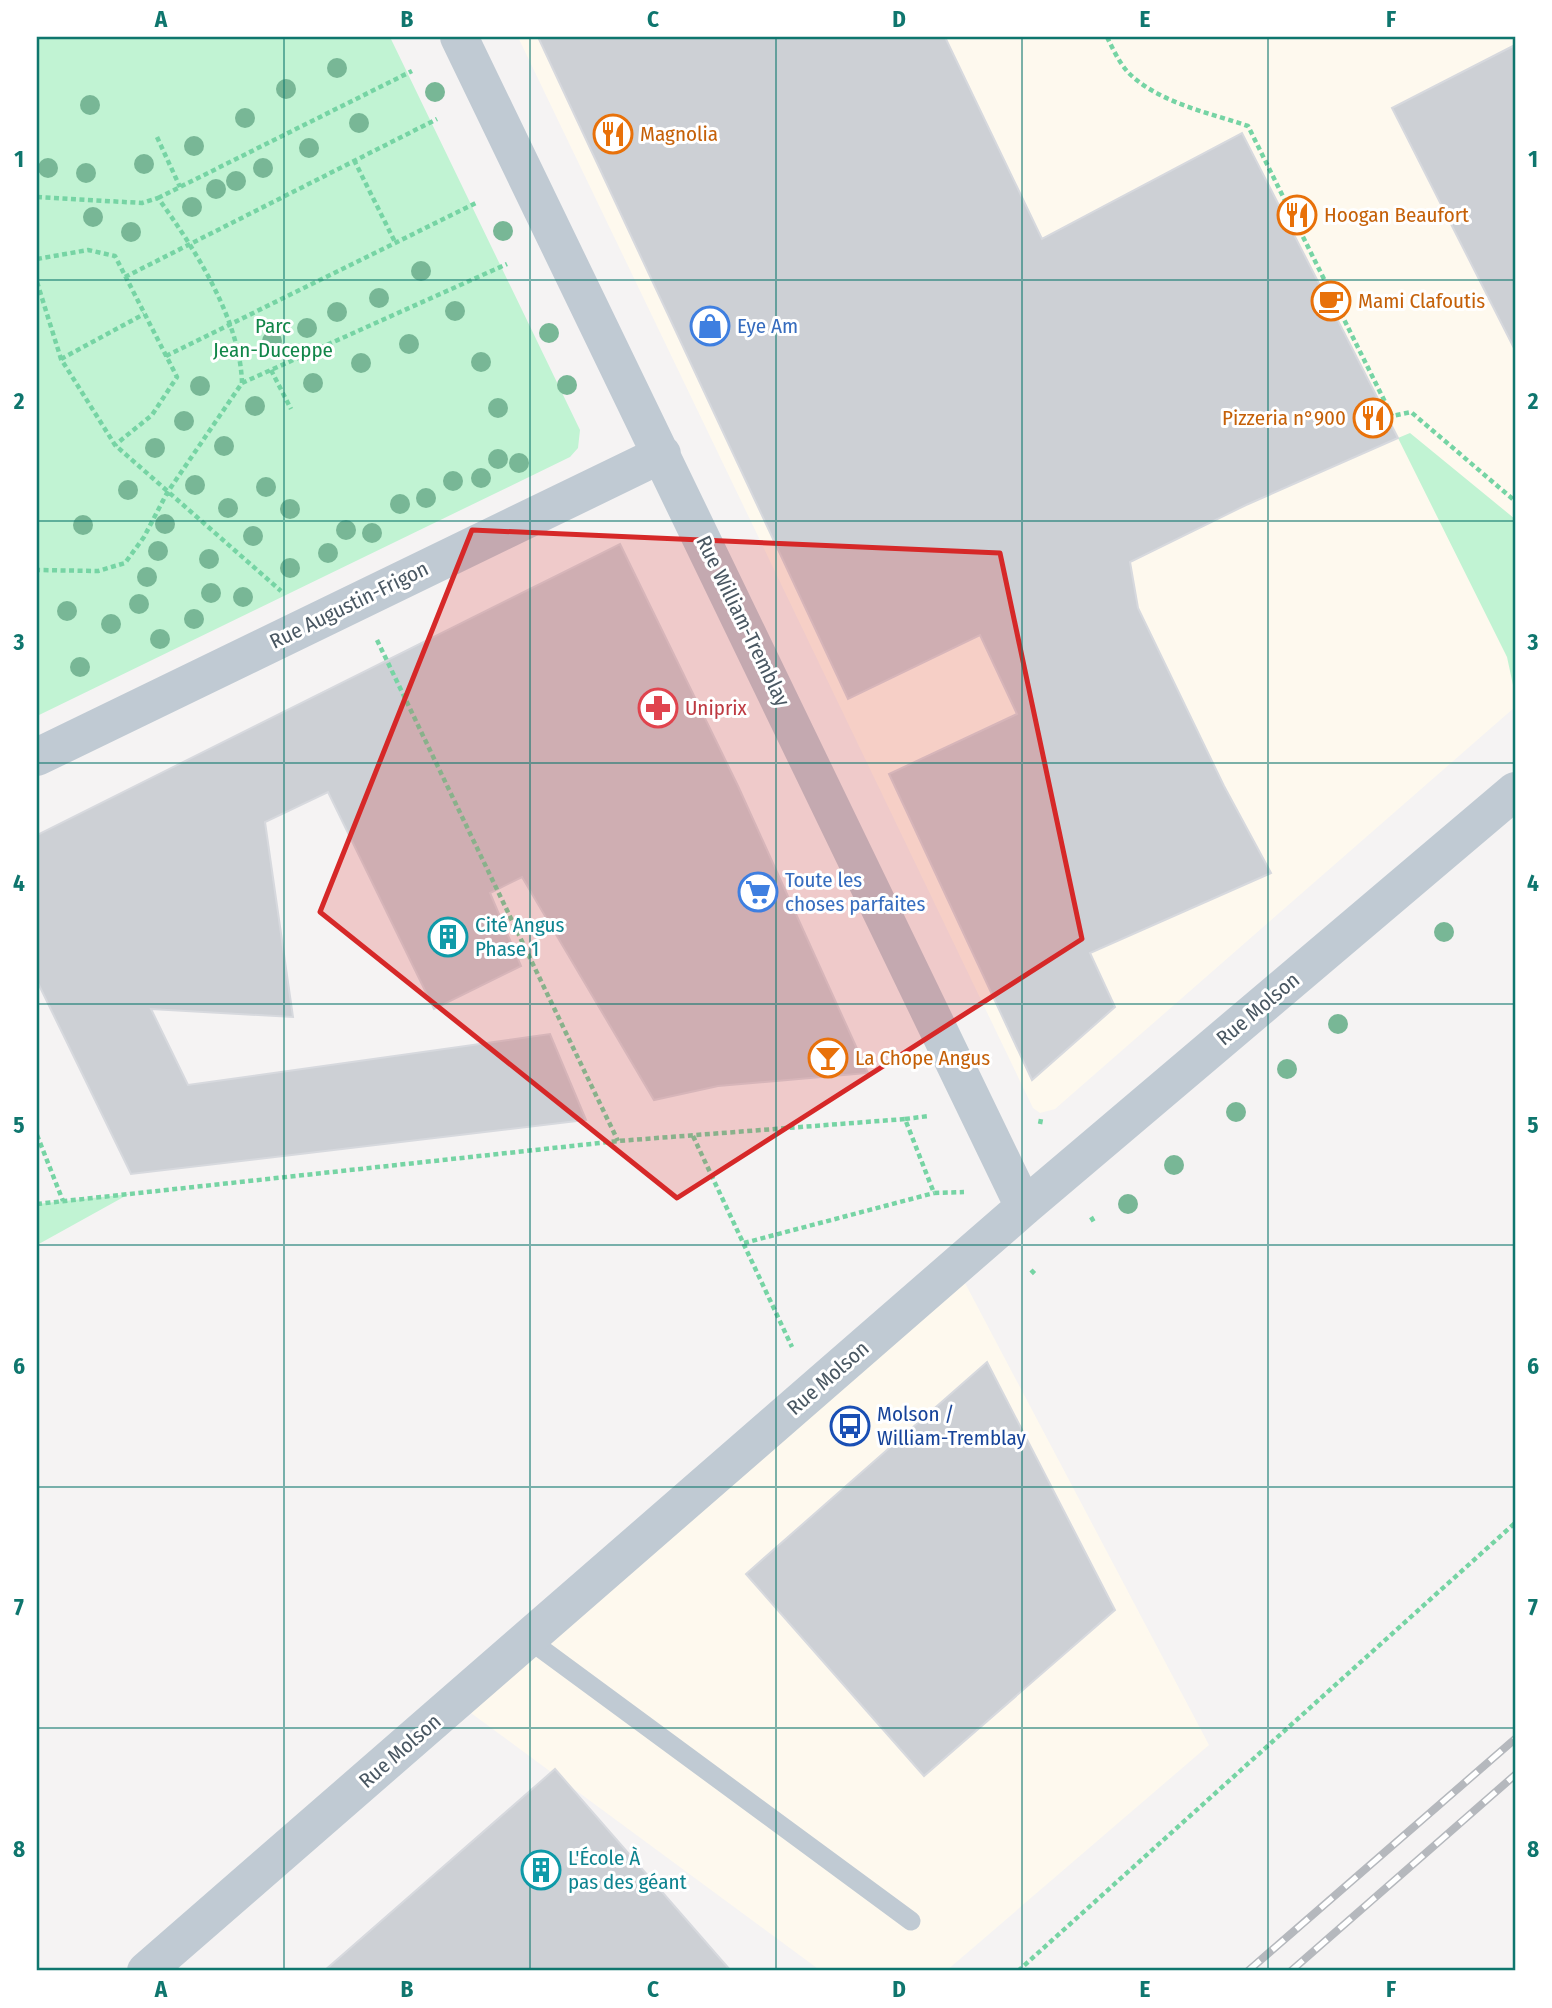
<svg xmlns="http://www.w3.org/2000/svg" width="1552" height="2008" viewBox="0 0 1552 2008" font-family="'Fira Sans Condensed',sans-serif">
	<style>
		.commercial { fill: #fef9ee }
		.green { fill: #c1f3d3 }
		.building { fill: #cdd0d5; stroke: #d7d9de; stroke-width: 2 }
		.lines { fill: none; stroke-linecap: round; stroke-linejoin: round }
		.path { stroke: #76d4a4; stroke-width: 4.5; stroke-dasharray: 5 3.5; stroke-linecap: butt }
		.service { stroke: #c0cad3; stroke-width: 19 }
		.minor { stroke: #c0cad3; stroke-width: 38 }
		.rail-casing { stroke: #b5b8bd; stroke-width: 8 }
		.rail { stroke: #fff; stroke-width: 5; stroke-dasharray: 16; stroke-linecap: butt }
		.tree { fill: #78b796 }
		.marked { fill: #d62828; fill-opacity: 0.2; stroke: #d62828; stroke-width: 5; stroke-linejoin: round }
		.grid { fill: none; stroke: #0f766e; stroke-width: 2; stroke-opacity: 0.55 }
		.labels { text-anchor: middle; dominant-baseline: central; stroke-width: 6; stroke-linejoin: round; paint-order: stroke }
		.food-label { font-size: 21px; fill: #c56008; stroke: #fff; text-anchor: start }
		.park-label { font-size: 21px; fill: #118649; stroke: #fff }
		.shop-label { font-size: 21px; fill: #366cbe; stroke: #fff; text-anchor: start }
		.street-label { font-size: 21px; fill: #495762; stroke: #fff }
		.health-label { font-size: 21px; fill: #be3a42; stroke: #fff; text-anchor: start }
		.culture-label { font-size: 21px; fill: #0d838f; stroke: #fff; text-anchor: start }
		.transit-label { font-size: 21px; fill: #164399; stroke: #fff; text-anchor: start }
		.neatline { fill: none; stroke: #0f766e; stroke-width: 2.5 }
		.grid-label { font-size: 23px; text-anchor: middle; font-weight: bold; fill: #0f766e }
	</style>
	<rect width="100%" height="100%" fill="#f5f3f3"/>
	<path class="commercial" d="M 518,37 L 1515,37 L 1515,707 L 1055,1109 L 1040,1113 L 1033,1108 Z
		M 956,1266 L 1209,1745 L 946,1971 L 821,1971 L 456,1702 Z"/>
	<path class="green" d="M 37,37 L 390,37 L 580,430 L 578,448 L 570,457 L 37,716 Z
		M 1410,433 L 1515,519 L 1513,685 L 1507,657 L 1398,438 Z
		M 129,1194 L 37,1245 L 37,1204 Z"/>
	<path class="building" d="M 538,37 L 945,37 L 1042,239 L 1242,133 L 1398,438 L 1246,505 L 1130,562 L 1138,608 L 1224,786 L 1271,873 L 1090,953 L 1115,1007 L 1032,1080 L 889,774 L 1017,714 L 980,635 L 848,699 Z
		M 1515,45 L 1515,350 L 1392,108 Z
		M 620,544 L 738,786 L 868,1073 L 718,1086 L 654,1100 L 522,877 L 490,893 L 521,966 L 434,1009 L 328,792 L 265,822 L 293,1017 L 151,1009 L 188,1085 L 550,1034 L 586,1120 L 131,1174 L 37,981 L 37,835 Z
		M 987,1362 L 1115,1610 L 924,1776 L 746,1574 Z
		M 555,1769 L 731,1971 L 324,1971 Z"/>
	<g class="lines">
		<path class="path" d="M 1107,37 C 1114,51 1121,67 1133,77 C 1164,104 1210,113 1248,126 L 1392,416 L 1411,412 L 1515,501
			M 157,137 L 180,187
			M 354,160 L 395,242
			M 37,197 L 142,203 L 158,198 C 195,249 240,319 242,383 L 167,493 L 144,537 L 125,563 L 98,571 L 37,570
			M 158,198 L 412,71
			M 37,259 L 88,250 L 115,256 L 177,377 L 152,415 L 115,445
			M 125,277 L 437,119
			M 37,282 L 61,359 L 115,445 L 281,591
			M 166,356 L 478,202
			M 61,359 L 144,314
			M 271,370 L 291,409
			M 242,383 L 507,264
			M 377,640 L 618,1141
			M 905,1119 L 929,1116
			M 1040,1124 L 1041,1119
			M 37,1135 L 63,1201
			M 693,1136 L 792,1347
			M 37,1204 L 618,1141 L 905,1119 L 934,1193 L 964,1192
			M 1091,1217 L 1094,1222
			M 744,1243 L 934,1193
			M 1031,1270 L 1035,1274
			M 1018,1971 L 1515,1523"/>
		<path class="service" d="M 528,1639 L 911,1921"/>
		<path class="minor" d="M 459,37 L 1024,1207
			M 37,757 L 662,454
			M 146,1971 L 1024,1207 L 1515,791"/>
		<defs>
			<path id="rail" d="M 1248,1971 L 1515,1739
				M 1291,1971 L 1515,1775"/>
		</defs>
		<use href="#rail" class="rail-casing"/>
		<use href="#rail" class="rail"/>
	</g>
	<g class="tree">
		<circle cx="337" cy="68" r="10"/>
		<circle cx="286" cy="89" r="10"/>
		<circle cx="435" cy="92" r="10"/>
		<circle cx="90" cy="105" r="10"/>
		<circle cx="245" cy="118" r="10"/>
		<circle cx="359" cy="123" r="10"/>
		<circle cx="194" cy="146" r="10"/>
		<circle cx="309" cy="148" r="10"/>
		<circle cx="144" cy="164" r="10"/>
		<circle cx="48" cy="168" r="10"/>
		<circle cx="263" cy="168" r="10"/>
		<circle cx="86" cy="173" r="10"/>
		<circle cx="236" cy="181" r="10"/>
		<circle cx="216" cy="189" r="10"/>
		<circle cx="192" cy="207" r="10"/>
		<circle cx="93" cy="217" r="10"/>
		<circle cx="503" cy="231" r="10"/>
		<circle cx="131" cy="232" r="10"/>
		<circle cx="421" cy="271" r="10"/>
		<circle cx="379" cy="298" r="10"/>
		<circle cx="455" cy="311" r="10"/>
		<circle cx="337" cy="312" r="10"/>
		<circle cx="307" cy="328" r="10"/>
		<circle cx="549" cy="333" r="10"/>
		<circle cx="272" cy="341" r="10"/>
		<circle cx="409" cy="344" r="10"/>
		<circle cx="481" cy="362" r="10"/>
		<circle cx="361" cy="363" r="10"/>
		<circle cx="313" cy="383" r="10"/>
		<circle cx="567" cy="385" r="10"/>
		<circle cx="200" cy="386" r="10"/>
		<circle cx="255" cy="406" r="10"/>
		<circle cx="498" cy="408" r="10"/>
		<circle cx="184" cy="421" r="10"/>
		<circle cx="224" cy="446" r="10"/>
		<circle cx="155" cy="448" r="10"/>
		<circle cx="498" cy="459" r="10"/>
		<circle cx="519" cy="463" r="10"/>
		<circle cx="481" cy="478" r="10"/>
		<circle cx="453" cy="481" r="10"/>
		<circle cx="195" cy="485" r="10"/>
		<circle cx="266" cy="487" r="10"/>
		<circle cx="128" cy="490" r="10"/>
		<circle cx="426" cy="498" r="10"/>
		<circle cx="400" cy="504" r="10"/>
		<circle cx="228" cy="508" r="10"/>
		<circle cx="290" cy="509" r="10"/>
		<circle cx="165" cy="524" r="10"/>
		<circle cx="83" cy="525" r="10"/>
		<circle cx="346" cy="530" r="10"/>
		<circle cx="372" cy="533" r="10"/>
		<circle cx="253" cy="536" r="10"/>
		<circle cx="158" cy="551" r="10"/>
		<circle cx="328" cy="553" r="10"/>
		<circle cx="209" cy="559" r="10"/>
		<circle cx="290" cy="568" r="10"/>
		<circle cx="147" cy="577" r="10"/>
		<circle cx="211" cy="593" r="10"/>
		<circle cx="243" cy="597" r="10"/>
		<circle cx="139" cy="604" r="10"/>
		<circle cx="67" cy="611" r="10"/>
		<circle cx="194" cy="619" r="10"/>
		<circle cx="111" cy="624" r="10"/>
		<circle cx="160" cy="639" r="10"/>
		<circle cx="80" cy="667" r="10"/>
		<circle cx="1444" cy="932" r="10"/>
		<circle cx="1338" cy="1024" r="10"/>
		<circle cx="1287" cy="1069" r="10"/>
		<circle cx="1236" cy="1112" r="10"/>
		<circle cx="1174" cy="1165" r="10"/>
		<circle cx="1128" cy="1204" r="10"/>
	</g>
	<path class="marked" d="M 472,530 L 1000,553 L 1082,939 L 677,1198 L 320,912 Z"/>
	<path class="grid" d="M 284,37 L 284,1971M 530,37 L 530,1971M 776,37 L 776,1971M 1022,37 L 1022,1971M 1268,37 L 1268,1971M 37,280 L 1515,280M 37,521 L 1515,521M 37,763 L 1515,763M 37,1004 L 1515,1004M 37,1245 L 1515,1245M 37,1487 L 1515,1487M 37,1728 L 1515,1728"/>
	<defs>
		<symbol id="restaurant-ring" viewBox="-11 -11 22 22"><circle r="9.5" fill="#fff" stroke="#e8710a" stroke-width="1.5"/><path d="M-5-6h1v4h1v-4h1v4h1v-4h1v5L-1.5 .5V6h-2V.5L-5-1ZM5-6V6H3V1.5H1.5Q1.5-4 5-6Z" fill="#e8710a"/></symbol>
		<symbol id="cafe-ring" viewBox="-11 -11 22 22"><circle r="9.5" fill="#fff" stroke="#e8710a" stroke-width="1.5"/><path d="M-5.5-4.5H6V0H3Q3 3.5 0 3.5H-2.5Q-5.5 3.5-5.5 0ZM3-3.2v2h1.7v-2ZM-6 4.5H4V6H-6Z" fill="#e8710a"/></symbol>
		<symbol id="shop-ring" viewBox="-11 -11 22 22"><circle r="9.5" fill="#fff" stroke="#3f7fe0" stroke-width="1.5"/><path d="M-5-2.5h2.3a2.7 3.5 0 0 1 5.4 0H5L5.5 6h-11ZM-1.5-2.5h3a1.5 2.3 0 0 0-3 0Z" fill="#3f7fe0"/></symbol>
		<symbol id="pharmacy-ring" viewBox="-11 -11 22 22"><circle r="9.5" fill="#fff" stroke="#e0444e" stroke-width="1.5"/><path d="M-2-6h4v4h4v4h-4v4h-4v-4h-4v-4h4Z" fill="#e0444e"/></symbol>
		<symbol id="supermarket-ring" viewBox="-11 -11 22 22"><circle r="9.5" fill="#fff" stroke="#3f7fe0" stroke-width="1.5"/><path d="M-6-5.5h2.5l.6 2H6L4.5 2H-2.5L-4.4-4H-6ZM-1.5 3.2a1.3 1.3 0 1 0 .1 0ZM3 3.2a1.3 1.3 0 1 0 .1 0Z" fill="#3f7fe0"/></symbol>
		<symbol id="building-ring" viewBox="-11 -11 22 22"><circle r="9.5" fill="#fff" stroke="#0f9aa8" stroke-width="1.5"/><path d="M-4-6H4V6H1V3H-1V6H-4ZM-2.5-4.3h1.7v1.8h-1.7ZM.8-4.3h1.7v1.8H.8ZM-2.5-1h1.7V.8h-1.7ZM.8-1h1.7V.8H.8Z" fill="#0f9aa8"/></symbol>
		<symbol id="bar-ring" viewBox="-11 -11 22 22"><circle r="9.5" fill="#fff" stroke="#e8710a" stroke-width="1.5"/><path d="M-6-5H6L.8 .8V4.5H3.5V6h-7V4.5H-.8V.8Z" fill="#e8710a"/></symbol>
		<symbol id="bus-ring" viewBox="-11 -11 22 22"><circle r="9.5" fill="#fff" stroke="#1a4fb4" stroke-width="1.5"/><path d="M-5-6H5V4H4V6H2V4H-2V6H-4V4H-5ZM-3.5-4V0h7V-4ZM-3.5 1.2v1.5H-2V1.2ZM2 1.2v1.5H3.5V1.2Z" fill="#1a4fb4"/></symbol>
	</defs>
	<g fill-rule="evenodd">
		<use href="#restaurant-ring" x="591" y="112" width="44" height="44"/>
		<use href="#restaurant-ring" x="1275" y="193" width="44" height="44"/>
		<use href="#cafe-ring" x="1309" y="279" width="44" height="44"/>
		<use href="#shop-ring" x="688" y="304" width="44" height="44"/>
		<use href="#restaurant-ring" x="1351" y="396" width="44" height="44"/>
		<use href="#pharmacy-ring" x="636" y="686" width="44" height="44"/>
		<use href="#supermarket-ring" x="736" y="870" width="44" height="44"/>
		<use href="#building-ring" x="426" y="915" width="44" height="44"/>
		<use href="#bar-ring" x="806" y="1036" width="44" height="44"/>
		<use href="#bus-ring" x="828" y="1404" width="44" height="44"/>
		<use href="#building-ring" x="519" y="1848" width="44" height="44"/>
	</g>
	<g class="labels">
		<g class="food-label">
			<text x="640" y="134">Magnolia</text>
			<text x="1324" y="215">Hoogan Beaufort</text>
			<text x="1358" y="301">Mami Clafoutis</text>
			<text x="1346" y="418" text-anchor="end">Pizzeria n°900</text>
			<text x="855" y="1058">La Chope Angus</text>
		</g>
		<g class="park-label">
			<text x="273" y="326">Parc<tspan x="273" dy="24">Jean-Duceppe</tspan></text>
		</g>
		<g class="shop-label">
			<text x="737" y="326">Eye Am</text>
			<text x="785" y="880">Toute les<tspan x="785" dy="24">choses parfaites</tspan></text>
		</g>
		<g class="street-label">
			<text transform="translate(349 605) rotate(-26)">Rue Augustin-Frigon</text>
			<text transform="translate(743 621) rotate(64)">Rue William-Tremblay</text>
			<text transform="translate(1258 1009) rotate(-40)">Rue Molson</text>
			<text transform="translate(828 1378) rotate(-41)">Rue Molson</text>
			<text transform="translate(400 1751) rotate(-41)">Rue Molson</text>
		</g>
		<g class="health-label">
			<text x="685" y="708">Uniprix</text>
		</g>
		<g class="culture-label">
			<text x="475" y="925">Cité Angus<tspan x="475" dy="24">Phase 1</tspan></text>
			<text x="568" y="1858">L'École À<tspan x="568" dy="24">pas des géant</tspan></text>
		</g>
		<g class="transit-label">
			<text x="877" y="1414">Molson /<tspan x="877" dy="24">William-Tremblay</tspan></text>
		</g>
	</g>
	<rect width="1552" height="2008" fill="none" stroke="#ffffff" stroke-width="77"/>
	<rect x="38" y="38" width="1476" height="1931" class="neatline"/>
	<g class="grid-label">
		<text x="161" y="27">A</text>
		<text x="407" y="27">B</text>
		<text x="653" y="27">C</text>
		<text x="899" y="27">D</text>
		<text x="1145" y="27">E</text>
		<text x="1391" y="27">F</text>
		<text x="19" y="167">1</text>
		<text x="1533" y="167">1</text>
		<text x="19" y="409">2</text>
		<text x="1533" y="409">2</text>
		<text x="19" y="650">3</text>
		<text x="1533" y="650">3</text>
		<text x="19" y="891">4</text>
		<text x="1533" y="891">4</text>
		<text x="19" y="1133">5</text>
		<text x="1533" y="1133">5</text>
		<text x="19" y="1374">6</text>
		<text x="1533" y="1374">6</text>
		<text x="19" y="1615">7</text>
		<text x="1533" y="1615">7</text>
		<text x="19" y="1857">8</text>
		<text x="1533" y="1857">8</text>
		<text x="161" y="1997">A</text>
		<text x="407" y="1997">B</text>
		<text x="653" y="1997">C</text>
		<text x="899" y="1997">D</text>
		<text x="1145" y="1997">E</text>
		<text x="1391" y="1997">F</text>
	</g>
</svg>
